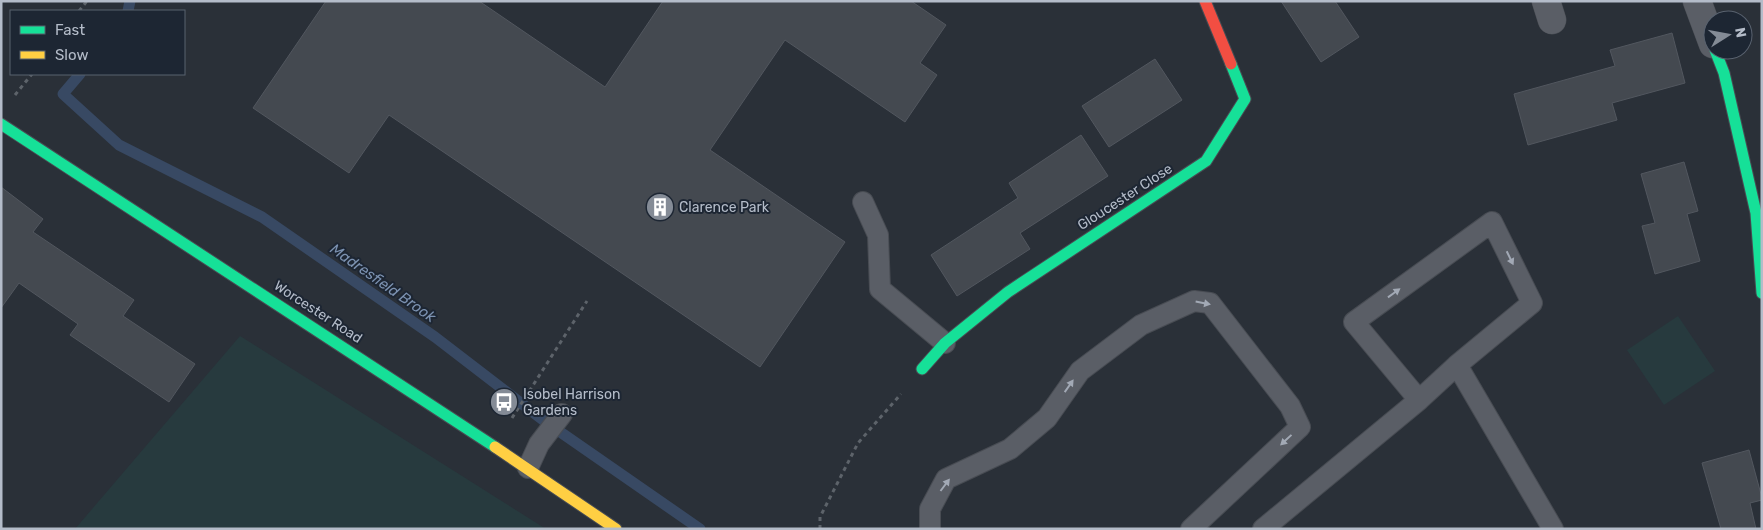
<svg xmlns="http://www.w3.org/2000/svg" width="1763" height="530" viewBox="0 0 1763 530" font-family="Rubik,sans-serif">
	<style>
		.green { fill: #273a3e }
		.lines { fill: none; stroke-linecap: round; stroke-linejoin: round }
		.stream { stroke: #384963; stroke-width: 11 }
		.building { fill: #444950; stroke: #52575f }
		.lane-casing { stroke: #484c53; stroke-width: 22 }
		.street-casing { stroke: #484c53; stroke-width: 29 }
		.fast-casing { stroke: #484c53; stroke-width: 13 }
		.slow-casing { stroke: #484c53; stroke-width: 13 }
		.jam-casing { stroke: #484c53; stroke-width: 13 }
		.path { stroke: #5d636a; stroke-width: 3; stroke-dasharray: 4 4; stroke-linecap: butt }
		.lane { stroke: #5a5e66; stroke-width: 20 }
		.street { stroke: #5a5e66; stroke-width: 28 }
		.fast { stroke: #16e098; stroke-width: 11 }
		.slow { stroke: #ffcf43; stroke-width: 11 }
		.jam { stroke: #f24e42; stroke-width: 11 }
		.oneway { fill: #a2a9b5 }
		.labels { text-anchor: middle; dominant-baseline: central; stroke-width: 4; stroke-linejoin: round; paint-order: stroke }
		.street-label { font-size: 14px; fill: #b4bcc9; stroke: #1d2633 }
		.poi-label { font-size: 14px; fill: #b4bcc9; stroke: #1d2633; text-anchor: start }
		.water-label { font-size: 15px; font-style: italic; fill: #7c92b1; stroke: #1d2633 }
	</style>
	<rect width="100%" height="100%" fill="#2a3038"/>
	<path class="green" d="M 1678,316 L 1715,371 L 1664,405 L 1627,350 Z
		M 240,336 L 546,529 L 75,529 Z"/>
	<g class="lines">
		<path class="stream" d="M 128,11 L 130,1
			M 80,74 L 63,94 L 119,145 L 262,217 L 435,337 L 543,420 L 700,529"/>
	</g>
	<path class="building" d="M 326,1 L 479,1 L 605,87 L 663,1 L 911,1 L 946,25 L 920,63 L 937,75 L 905,122 L 785,40 L 710,150 L 845,242 L 760,367 L 389,115 L 349,173 L 253,108 Z
		M 1281,1 L 1335,1 L 1359,37 L 1321,62 Z
		M 1672,33 L 1685,83 L 1612,103 L 1617,120 L 1528,145 L 1514,94 L 1615,66 L 1610,50 Z
		M 1155,59 L 1182,100 L 1109,147 L 1082,106 Z
		M 1081,135 L 1108,176 L 1020,233 L 1030,249 L 957,296 L 931,255 L 1018,198 L 1009,183 Z
		M 1684,162 L 1698,211 L 1687,214 L 1700,261 L 1655,274 L 1642,226 L 1655,223 L 1641,174 Z
		M 1,187 L 43,219 L 33,232 L 134,300 L 123,316 L 195,364 L 169,402 L 70,335 L 78,324 L 19,283 L 1,308 Z
		M 1749,450 L 1762,498 L 1762,500 L 1750,503 L 1756,529 L 1721,529 L 1702,463 Z"/>
	<g class="lines">
		<defs>
			<path id="lane" d="M 863,202 L 878,235 L 880,289 L 945,343
				M 1457,365 L 1553,529
				M 528,468 L 539,444 L 562,414
				M 930,529 L 930,509 L 946,479 L 1010,449 L 1047,418 L 1080,371 L 1141,325 L 1194,301 L 1210,303 L 1290,406 L 1300,427 L 1191,529
				M 1263,529 L 1419,400 L 1457,365 L 1532,303 L 1492,222 L 1354,322 L 1419,400"/>
			<path id="street" d="M 1546,1 L 1552,20
				M 1697,1 L 1713,44"/>
			<path id="fast" d="M 1715,50 L 1724,73 L 1756,213 L 1762,293
				M 1,124 L 495,447
				M 922,369 L 945,343 L 1008,292 L 1206,161 L 1245,99 L 1231,64"/>
			<path id="slow" d="M 495,447 L 616,529"/>
			<path id="jam" d="M 1205,1 L 1231,64"/>
		</defs>
		<use href="#lane" class="lane-casing"/>
		<use href="#street" class="street-casing"/>
		<use href="#fast" class="fast-casing"/>
		<use href="#slow" class="slow-casing"/>
		<use href="#jam" class="jam-casing"/>
		<path class="path" d="M 79,11 L 87,1
			M 15,95 L 32,74
			M 512,418 L 587,301
			M 820,529 L 820,517 L 858,443 L 901,394"/>
		<use href="#lane" class="lane"/>
		<use href="#street" class="street"/>
		<use href="#fast" class="fast"/>
		<use href="#slow" class="slow"/>
		<use href="#jam" class="jam"/>
	</g>
	<defs><path id="oneway-solid" d="M-6-.8H1V-3.2L6.5 0L1 3.2V.8H-6Z" transform="scale(1.25)"/></defs>
	<g class="oneway">
		<use href="#oneway-solid" transform="translate(1510 258) rotate(64)"/>
		<use href="#oneway-solid" transform="translate(1394 293) rotate(-36)"/>
		<use href="#oneway-solid" transform="translate(1203 303) rotate(11)"/>
		<use href="#oneway-solid" transform="translate(1069 386) rotate(-55)"/>
		<use href="#oneway-solid" transform="translate(1286 440) rotate(137)"/>
		<use href="#oneway-solid" transform="translate(945 485) rotate(-53)"/>
	</g>
	<defs>
		<symbol id="building-disc" viewBox="-11 -11 22 22"><circle r="9.5" fill="#848b96" stroke="#1d2633"/><path d="M-4-6H4V6H1V3H-1V6H-4ZM-2.5-4.3h1.7v1.8h-1.7ZM.8-4.3h1.7v1.8H.8ZM-2.5-1h1.7V.8h-1.7ZM.8-1h1.7V.8H.8Z" fill="#fff"/></symbol>
		<symbol id="bus-disc" viewBox="-11 -11 22 22"><circle r="9.5" fill="#848b96" stroke="#1d2633"/><path d="M-5-6H5V4H4V6H2V4H-2V6H-4V4H-5ZM-3.5-4V0h7V-4ZM-3.5 1.2v1.5H-2V1.2ZM2 1.2v1.5H3.5V1.2Z" fill="#fff"/></symbol>
	</defs>
	<g fill-rule="evenodd">
		<use href="#building-disc" x="644" y="191" width="32" height="32"/>
		<use href="#bus-disc" x="488" y="386" width="32" height="32"/>
	</g>
	<g class="labels">
		<g class="street-label">
			<text transform="translate(1125 197) rotate(-33)">Gloucester Close</text>
			<text transform="translate(318 312) rotate(33)">Worcester Road</text>
		</g>
		<g class="poi-label">
			<text x="679" y="207">Clarence Park</text>
			<text x="523" y="394">Isobel Harrison<tspan x="523" dy="16">Gardens</tspan></text>
		</g>
		<g class="water-label">
			<text transform="translate(383 283) rotate(35)">Madresfield Brook</text>
		</g>
	</g>
	<rect width="1763" height="530" fill="none" stroke="#b4bcc9" stroke-width="5"/>
	<rect x="10" y="10" width="175" height="65" fill="#1d2633" stroke="#59626f"/>
	<rect x="20" y="26" width="25" height="8" fill="#16e098" stroke="#59626f"/>
	<text x="55" y="35" font-size="15" fill="#b4bcc9">Fast</text>
	<rect x="20" y="51" width="25" height="8" fill="#ffcf43" stroke="#59626f"/>
	<text x="55" y="60" font-size="15" fill="#b4bcc9">Slow</text>
	<g transform="translate(1728 35) rotate(79)"><circle r="24" fill="#1d2633" stroke="#59626f"/>
	<path d="M0-4L9 19L0 12L-9 19Z" fill="#848b96"/>
	<text y="-8" font-size="14" font-weight="bold" text-anchor="middle" fill="#b4bcc9">N</text>
	</g>
</svg>
